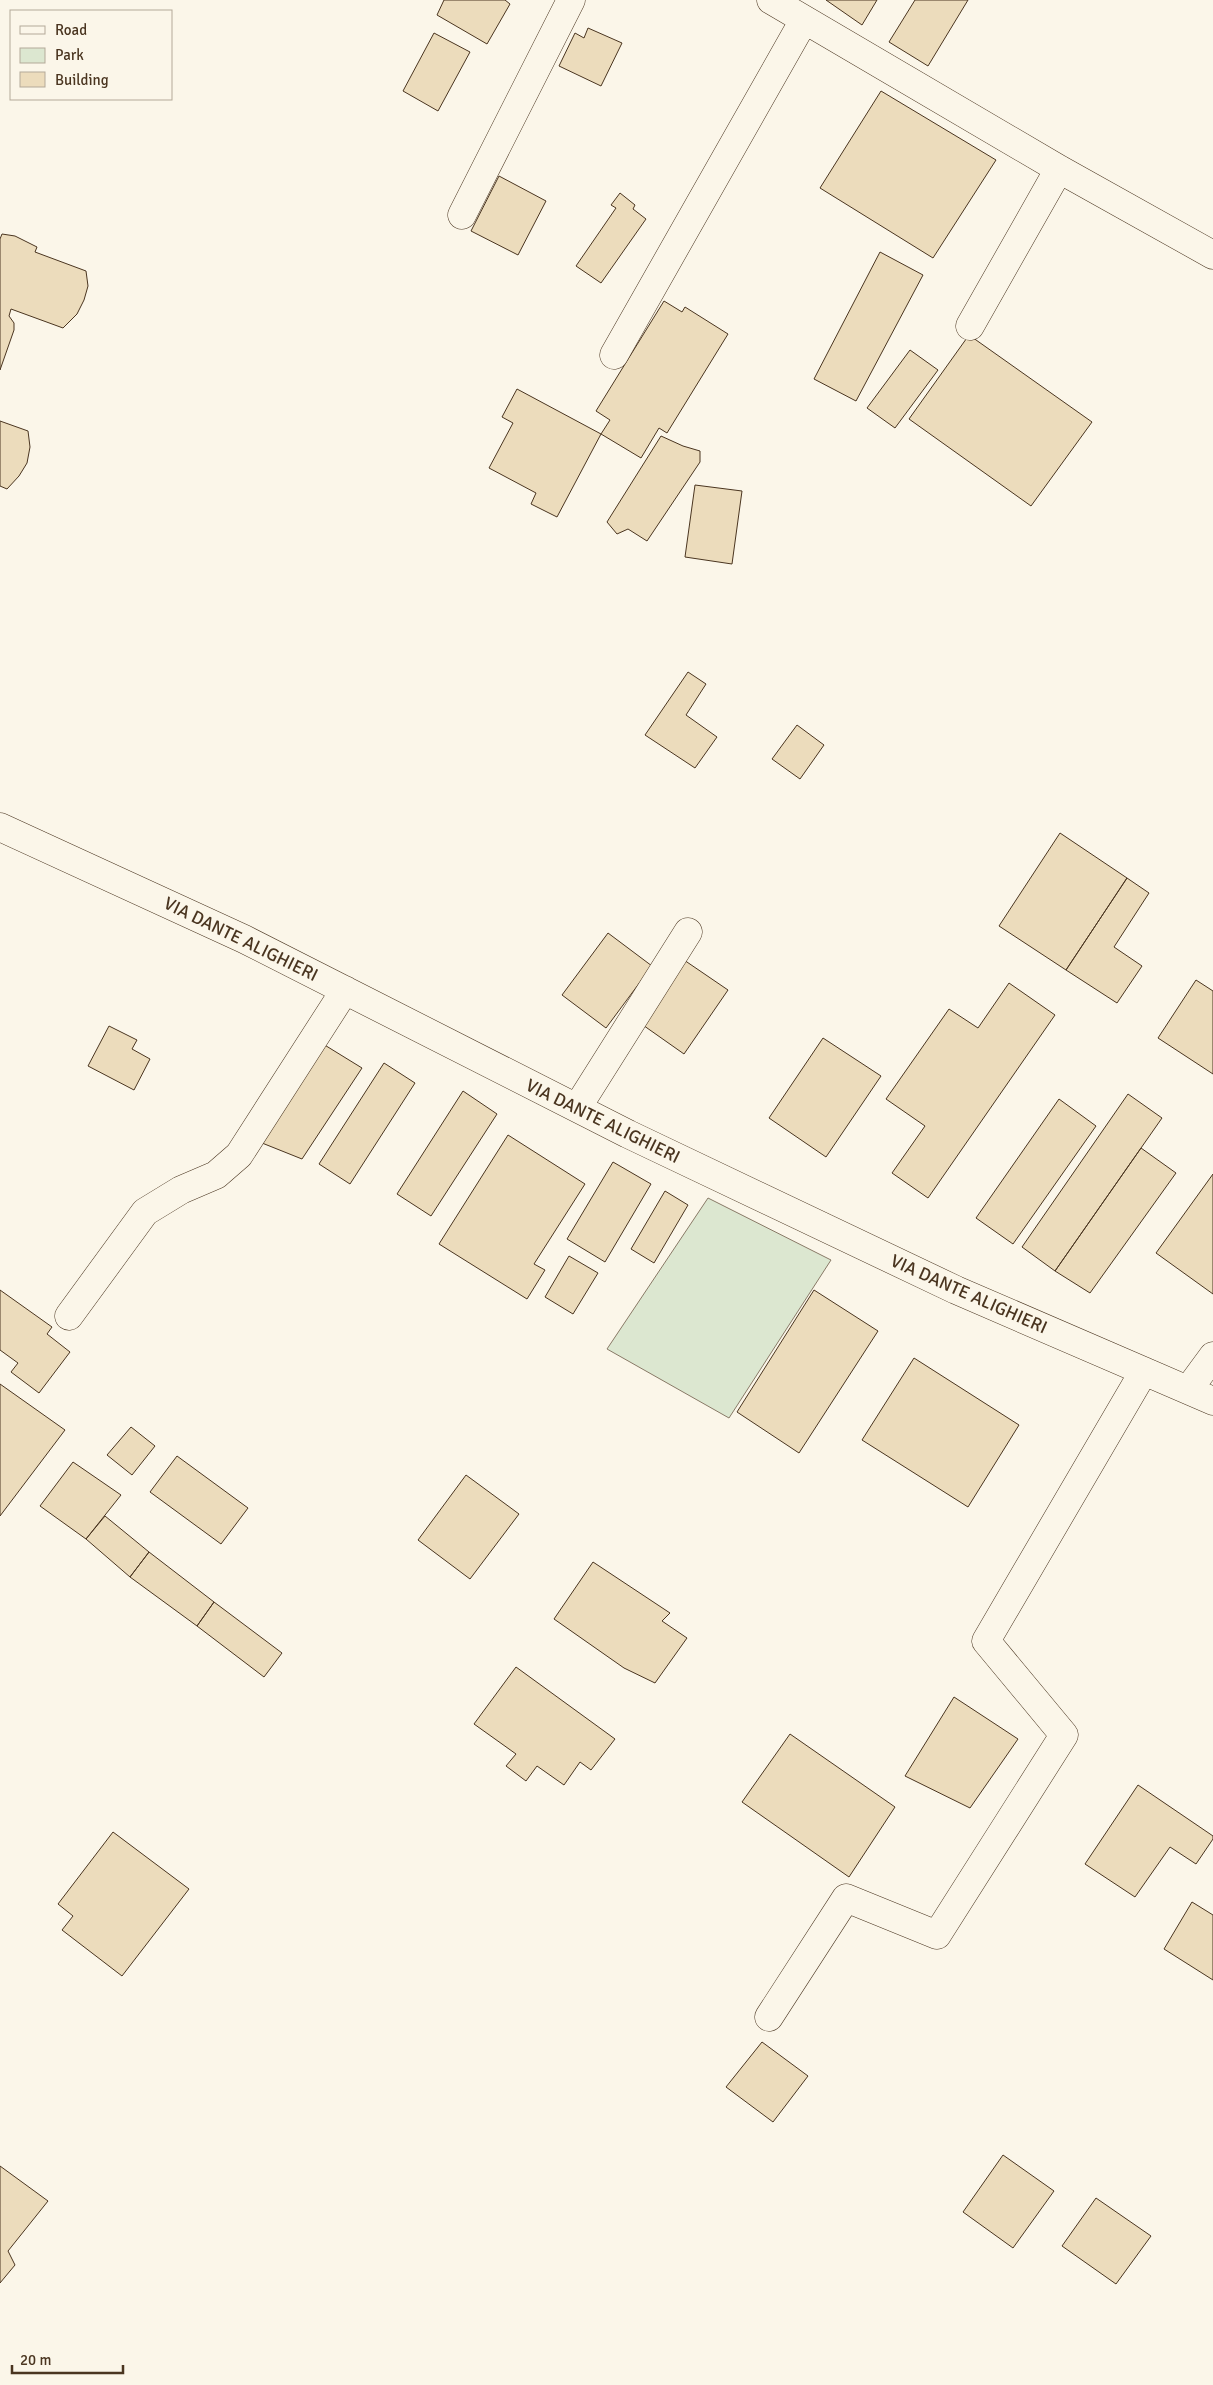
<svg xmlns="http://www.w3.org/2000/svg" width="1213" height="2385" viewBox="0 0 1213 2385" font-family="Signika,sans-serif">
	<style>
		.green { fill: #dce7d0; stroke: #887966 }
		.building { fill: #ecdcbc; stroke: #4a3520 }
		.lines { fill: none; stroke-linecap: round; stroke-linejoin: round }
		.minor-casing { stroke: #4a3520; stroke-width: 29 }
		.minor { stroke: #fbf6e9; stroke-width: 28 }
		.labels { text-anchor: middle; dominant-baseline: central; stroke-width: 4; stroke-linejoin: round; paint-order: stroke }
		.street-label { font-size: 18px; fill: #4a3520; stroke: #fbf6e9 }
	</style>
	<rect width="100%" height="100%" fill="#fbf6e9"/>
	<path class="green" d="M 708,1198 L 831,1260 L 729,1418 L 607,1349 Z"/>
	<path class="building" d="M 444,0 L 505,0 L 510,4 L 487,44 L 437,15 Z
		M 826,0 L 877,0 L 862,25 Z
		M 915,0 L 968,0 L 928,66 L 889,42 Z
		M 588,28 L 622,43 L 601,86 L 559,66 L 575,33 L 584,38 Z
		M 434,33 L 470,52 L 438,111 L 403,91 Z
		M 881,91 L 996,160 L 933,258 L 820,188 Z
		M 499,176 L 546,201 L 518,255 L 471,231 Z
		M 620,193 L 635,205 L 633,209 L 646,219 L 601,283 L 576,266 L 616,208 L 611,205 Z
		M 2,234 L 15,236 L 37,247 L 35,252 L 86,271 L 88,286 L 84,300 L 77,314 L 63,328 L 11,309 L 9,316 L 14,323 L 14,330 L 0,370 L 0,239 Z
		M 880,252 L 923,275 L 856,401 L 814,379 Z
		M 664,301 L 682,312 L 685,307 L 728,334 L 667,433 L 659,428 L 641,458 L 601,434 L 610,420 L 596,411 Z
		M 969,335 L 1092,422 L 1031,506 L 909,419 Z
		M 910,350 L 938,370 L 895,428 L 867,408 Z
		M 517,389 L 601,434 L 557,517 L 531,504 L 536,493 L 489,468 L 513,423 L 502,417 Z
		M 0,421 L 28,431 L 30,447 L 27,463 L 19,476 L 7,489 L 0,486 Z
		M 661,436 L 683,446 L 700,451 L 700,462 L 647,541 L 628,529 L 617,534 L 607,522 Z
		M 695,485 L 742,491 L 732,564 L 685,557 Z
		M 688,672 L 706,684 L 686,715 L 717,737 L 695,768 L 645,735 Z
		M 797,725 L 824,745 L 800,779 L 772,759 Z
		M 1060,833 L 1127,878 L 1066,970 L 999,926 Z
		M 1127,878 L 1149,893 L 1114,947 L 1142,966 L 1117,1003 L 1066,970 Z
		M 608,933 L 652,966 L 606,1028 L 562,995 Z
		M 684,960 L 728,990 L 684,1054 L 640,1023 Z
		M 1196,980 L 1213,991 L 1213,1074 L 1158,1038 Z
		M 1009,983 L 1055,1015 L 928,1198 L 892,1173 L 925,1126 L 886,1099 L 949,1009 L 978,1028 Z
		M 109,1026 L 137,1040 L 132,1049 L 150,1059 L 134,1090 L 88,1066 Z
		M 823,1038 L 881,1076 L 826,1157 L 769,1118 Z
		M 323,1044 L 362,1068 L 302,1159 L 257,1141 Z
		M 384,1063 L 415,1083 L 350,1184 L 319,1164 Z
		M 463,1091 L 497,1114 L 431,1216 L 397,1194 Z
		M 1128,1094 L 1162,1118 L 1055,1271 L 1022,1247 Z
		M 1059,1099 L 1096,1126 L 1013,1244 L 976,1218 Z
		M 508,1135 L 585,1184 L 534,1264 L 545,1270 L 527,1299 L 439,1244 Z
		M 1141,1148 L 1176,1173 L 1090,1293 L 1055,1271 Z
		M 613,1162 L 651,1184 L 605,1262 L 567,1239 Z
		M 1213,1174 L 1213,1294 L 1156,1253 Z
		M 665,1191 L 688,1205 L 654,1263 L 631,1249 Z
		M 569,1256 L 598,1273 L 573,1314 L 545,1297 Z
		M 0,1290 L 52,1327 L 47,1334 L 70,1352 L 39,1393 L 11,1372 L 18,1363 L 0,1350 Z
		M 814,1290 L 878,1331 L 799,1453 L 737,1412 Z
		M 914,1358 L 1019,1425 L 968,1507 L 862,1440 Z
		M 0,1384 L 65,1430 L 0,1516 Z
		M 131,1427 L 155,1446 L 132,1475 L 107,1455 Z
		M 177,1456 L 248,1508 L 221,1544 L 150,1492 Z
		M 73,1462 L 121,1495 L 86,1539 L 40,1506 Z
		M 466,1475 L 519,1514 L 470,1579 L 418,1540 Z
		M 105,1516 L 149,1552 L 130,1577 L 86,1539 Z
		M 149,1552 L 214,1602 L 197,1626 L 130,1577 Z
		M 593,1562 L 670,1613 L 662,1621 L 687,1638 L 655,1683 L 624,1668 L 554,1619 Z
		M 214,1602 L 282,1653 L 264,1677 L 197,1626 Z
		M 516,1667 L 615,1739 L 591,1770 L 580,1762 L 564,1785 L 537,1766 L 526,1781 L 506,1766 L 516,1754 L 474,1724 Z
		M 954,1697 L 1018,1739 L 970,1808 L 905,1776 Z
		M 790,1734 L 895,1807 L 849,1877 L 742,1802 Z
		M 1138,1785 L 1213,1836 L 1213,1839 L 1196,1864 L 1170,1847 L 1135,1897 L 1085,1864 Z
		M 113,1832 L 189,1889 L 122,1976 L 62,1930 L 73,1916 L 58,1904 Z
		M 1192,1902 L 1213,1915 L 1213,1980 L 1164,1949 Z
		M 762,2042 L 808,2076 L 773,2122 L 726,2087 Z
		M 1003,2155 L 1054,2191 L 1013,2248 L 963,2212 Z
		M 0,2166 L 48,2201 L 8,2251 L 15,2265 L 0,2283 Z
		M 1096,2198 L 1151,2236 L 1116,2284 L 1062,2246 Z"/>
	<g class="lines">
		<defs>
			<path id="minor" d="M 771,0 L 1059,169 L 1213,255
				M 462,215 L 571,0
				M 970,326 L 1059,169
				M 614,355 L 804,20
				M 0,827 L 244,939 L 628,1134 L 956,1290 L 1213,1401
				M 577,1108 L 688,932
				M 69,1316 L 145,1212 L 181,1190 L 216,1175 L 239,1155 L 345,990
				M 1188,1390 L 1213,1356
				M 769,2017 L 846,1898 L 937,1935 L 1064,1735 L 986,1641 L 1144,1371"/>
		</defs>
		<use href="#minor" class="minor-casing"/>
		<use href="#minor" class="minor"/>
	</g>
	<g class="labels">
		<g class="street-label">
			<text transform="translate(241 939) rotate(26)">VIA DANTE ALIGHIERI</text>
			<text transform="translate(603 1121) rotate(26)">VIA DANTE ALIGHIERI</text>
			<text transform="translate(969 1294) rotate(24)">VIA DANTE ALIGHIERI</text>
		</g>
	</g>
	<rect x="10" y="10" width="162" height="90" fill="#fbf6e9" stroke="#b4a999"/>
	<rect x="20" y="26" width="25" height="8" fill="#fbf6e9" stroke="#b4a999"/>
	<text x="55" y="35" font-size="15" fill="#4a3520">Road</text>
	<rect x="20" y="48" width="25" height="15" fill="#dce7d0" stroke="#b4a999"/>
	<text x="55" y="60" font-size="15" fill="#4a3520">Park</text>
	<rect x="20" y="72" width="25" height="15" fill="#ecdcbc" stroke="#b4a999"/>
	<text x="55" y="85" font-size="15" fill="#4a3520">Building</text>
	<path d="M12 2365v8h111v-8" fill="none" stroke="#4a3520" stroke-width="2.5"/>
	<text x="20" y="2365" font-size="15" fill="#4a3520" stroke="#fbf6e9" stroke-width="4" paint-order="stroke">20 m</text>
</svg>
